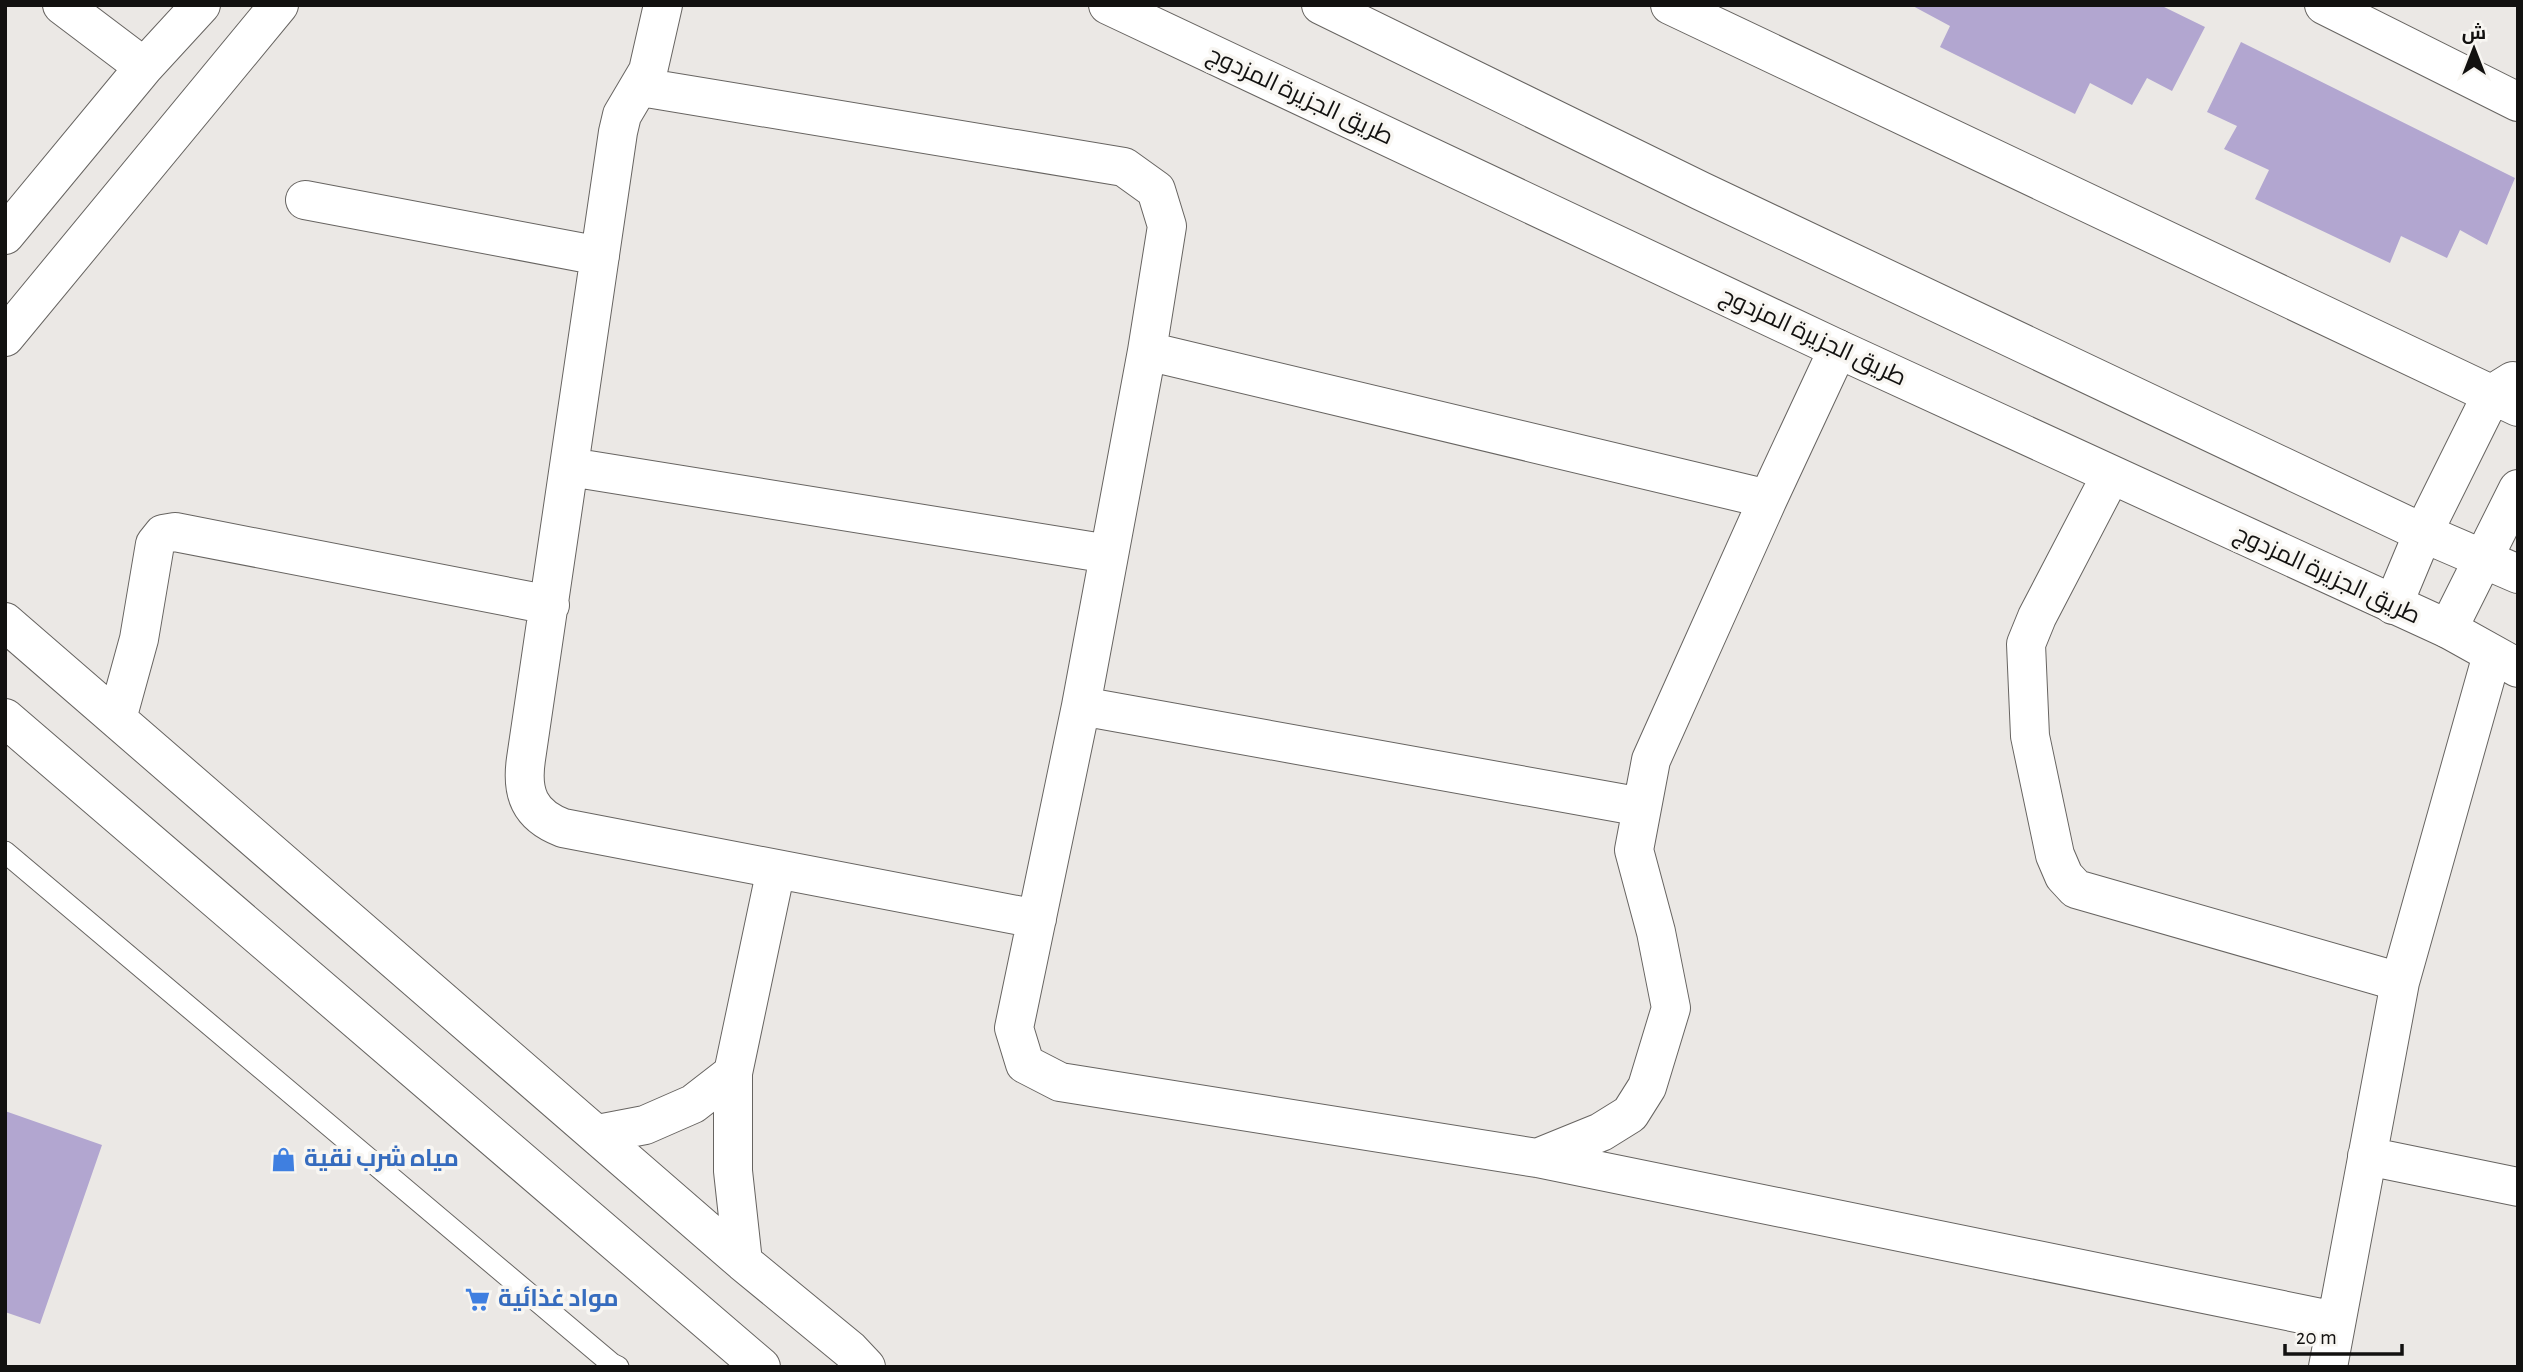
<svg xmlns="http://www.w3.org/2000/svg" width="2523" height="1372" viewBox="0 0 2523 1372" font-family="'Alegreya Sans',Cairo,sans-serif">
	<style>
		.building { fill: #b2a6d0 }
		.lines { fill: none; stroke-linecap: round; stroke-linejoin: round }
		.service-casing { stroke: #676461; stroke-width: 23 }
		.minor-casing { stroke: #676461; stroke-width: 40 }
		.secondary-casing { stroke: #676461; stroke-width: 40 }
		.service { stroke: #fff; stroke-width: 21 }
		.minor { stroke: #fff; stroke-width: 38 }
		.secondary { stroke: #fff; stroke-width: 38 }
		.labels { text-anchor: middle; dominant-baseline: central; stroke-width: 7; stroke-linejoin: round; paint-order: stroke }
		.street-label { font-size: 24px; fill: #121110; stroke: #f8f6f2 }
		.shop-label { font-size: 24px; font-weight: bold; fill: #366cbe; stroke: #f8f6f2; text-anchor: start }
	</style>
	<rect width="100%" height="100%" fill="#ebe8e5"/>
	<path class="building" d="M 1911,5 L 2160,5 L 2205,27 L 2172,91 L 2147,78 L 2132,105 L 2090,83 L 2075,114 L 1940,47 L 1950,26 Z
		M 2241,42 L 2515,178 L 2487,245 L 2460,230 L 2447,258 L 2401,236 L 2390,263 L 2255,199 L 2269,170 L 2224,149 L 2237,126 L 2207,112 Z
		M 5,1111 L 102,1145 L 40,1324 L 5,1312 Z"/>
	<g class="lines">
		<defs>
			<path id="service" d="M 5,852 L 612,1364 L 618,1367"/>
			<path id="minor" d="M 62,5 L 144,67
				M 663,5 L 648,71 L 622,115 L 618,132 L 526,759 C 521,793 529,815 563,828 L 1037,919
				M 1670,5 L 2518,407
				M 2324,5 L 2518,102
				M 641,87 L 1124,167 L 1156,190 L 1167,226 L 1147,351 L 1081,706 L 1014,1028 L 1025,1064 L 1060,1082 L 1537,1158 L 2336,1321
				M 305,200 L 600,256
				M 5,235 L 144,67 L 201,5
				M 5,337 L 279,5
				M 1147,351 L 1768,499
				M 570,467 L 1109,554
				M 2111,475 L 2037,617 L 2026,644 L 2030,736 L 2055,855 L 2064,876 L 2076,889 L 2400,982
				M 2393,605 L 2423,533 L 2492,394 L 2513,381
				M 5,622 L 743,1262 L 850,1350 L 866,1367
				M 2448,629 L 2518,489
				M 1081,706 L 1642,807
				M 5,718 L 761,1367
				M 117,719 L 139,639 L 155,544 L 163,534 L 175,532 L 550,605
				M 598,1134 L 645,1125 L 693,1104 L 733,1073
				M 2367,1156 L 2518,1187
				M 1537,1158 L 1601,1132 L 1630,1114 L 1647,1087 L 1671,1008 L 1656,932 L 1634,850 L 1651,760 L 1768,499 L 1838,349
				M 743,1262 L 733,1171 L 733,1073 L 776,869
				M 2328,1367 L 2400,982 L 2492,655"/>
			<path id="secondary" d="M 1108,5 L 1838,349 L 2448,629 L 2518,668
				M 1321,5 L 1701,191 L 2423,533 L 2518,574"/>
		</defs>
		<use href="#service" class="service-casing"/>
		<use href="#minor" class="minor-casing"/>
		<use href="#secondary" class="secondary-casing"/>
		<use href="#service" class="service"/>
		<use href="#minor" class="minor"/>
		<use href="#secondary" class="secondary"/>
	</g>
	<defs>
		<symbol id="shop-bare" viewBox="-9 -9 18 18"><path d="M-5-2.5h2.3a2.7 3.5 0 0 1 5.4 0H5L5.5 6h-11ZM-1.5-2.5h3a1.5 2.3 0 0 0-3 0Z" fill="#3f7fe0" stroke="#f8f6f2" stroke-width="2.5" paint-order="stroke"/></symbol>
		<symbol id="supermarket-bare" viewBox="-9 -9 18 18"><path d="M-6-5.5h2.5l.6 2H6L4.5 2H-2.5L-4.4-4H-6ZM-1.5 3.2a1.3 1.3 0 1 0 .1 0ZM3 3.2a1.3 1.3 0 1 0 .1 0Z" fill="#3f7fe0" stroke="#f8f6f2" stroke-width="2.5" paint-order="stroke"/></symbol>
	</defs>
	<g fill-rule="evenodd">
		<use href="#shop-bare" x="266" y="1142" width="35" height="35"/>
		<use href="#supermarket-bare" x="460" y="1282" width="35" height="35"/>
	</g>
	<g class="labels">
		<g class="street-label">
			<text transform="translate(1300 96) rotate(25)">طريق الجزيرة المزدوج</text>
			<text transform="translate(1813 337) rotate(25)">طريق الجزيرة المزدوج</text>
			<text transform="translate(2327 575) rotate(25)">طريق الجزيرة المزدوج</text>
		</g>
		<g class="shop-label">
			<text x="304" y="1159">مياه شرب نقية</text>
			<text x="498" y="1299">مواد غذائية</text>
		</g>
	</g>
	<rect width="2523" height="1372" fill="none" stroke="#121110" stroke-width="14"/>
	<g transform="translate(2474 49)" stroke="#f8f6f2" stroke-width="5" paint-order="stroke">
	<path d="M0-5L12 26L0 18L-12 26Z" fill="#121110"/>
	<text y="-10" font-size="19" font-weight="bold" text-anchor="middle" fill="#121110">ش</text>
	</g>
	<path d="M2285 1344v10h117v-10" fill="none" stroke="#121110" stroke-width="3.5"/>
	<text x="2296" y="1344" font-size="21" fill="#121110" stroke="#f8f6f2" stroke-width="5" paint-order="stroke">20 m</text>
</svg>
